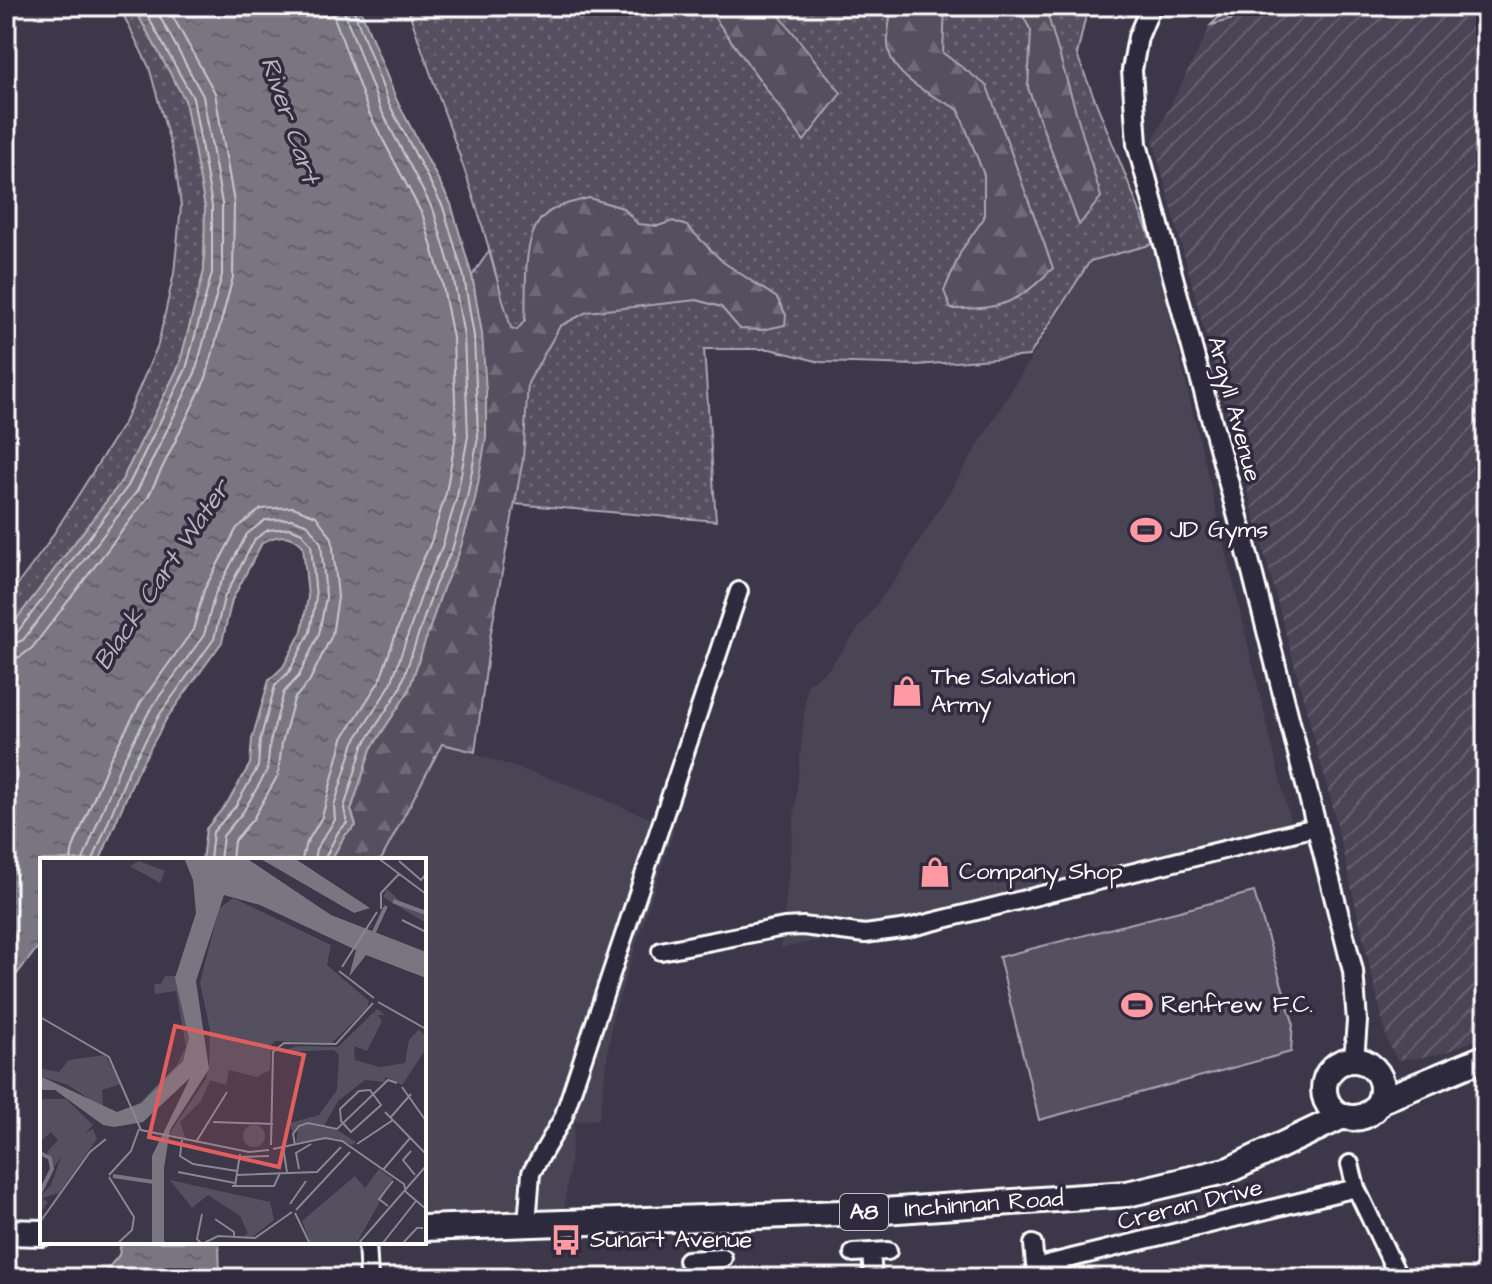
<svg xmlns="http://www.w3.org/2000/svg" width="1492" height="1284" viewBox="0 0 1492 1284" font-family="'Architects Daughter',sans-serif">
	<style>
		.built { fill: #494455 }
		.industrial { fill: url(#industrial-furrows) }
		.grass { fill: url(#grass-dots); stroke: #aaa8b0; stroke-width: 2 }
		.forest { fill: url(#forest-firs); stroke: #aaa8b0; stroke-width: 2 }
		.pitch { fill: #555060; stroke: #aaa8b0; stroke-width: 2 }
		.water { fill: url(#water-ripples); stroke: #afadb4; stroke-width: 2 }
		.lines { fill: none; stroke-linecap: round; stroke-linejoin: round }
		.shore { stroke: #c9c8cd; stroke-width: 2 }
		.minor-casing { stroke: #fff; stroke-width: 22 }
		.tertiary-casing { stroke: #fff; stroke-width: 24 }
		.primary-casing { stroke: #fff; stroke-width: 30 }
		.minor { stroke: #2f2a3d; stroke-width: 16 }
		.tertiary { stroke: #2f2a3d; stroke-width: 18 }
		.primary { stroke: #2f2a3d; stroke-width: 24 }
		.labels { text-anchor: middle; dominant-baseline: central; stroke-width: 7; stroke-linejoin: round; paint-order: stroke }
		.shield { fill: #2f2a3d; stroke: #c1bfc5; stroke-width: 2 }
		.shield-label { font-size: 22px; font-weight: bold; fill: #fff }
		.street-label { font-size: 24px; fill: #fff; stroke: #2f2a3d }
		.poi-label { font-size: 24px; fill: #fff; stroke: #2f2a3d; text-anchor: start }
		.water-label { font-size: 26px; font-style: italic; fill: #b5b4ba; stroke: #2f2a3d }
		.inset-river { fill: none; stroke: #797682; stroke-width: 4 }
		.inset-road { fill: none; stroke: #8a8792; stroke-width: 2 }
		.view { fill: #e05e5e; fill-opacity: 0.15; stroke: #e05e5e; stroke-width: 4 }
		.inset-edge { fill: none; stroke: #fff; stroke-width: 4 }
	</style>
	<defs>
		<pattern id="industrial-furrows" width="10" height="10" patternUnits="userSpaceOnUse" patternTransform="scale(2)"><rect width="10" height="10" fill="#494455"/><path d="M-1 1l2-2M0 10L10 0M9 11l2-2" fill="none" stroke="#64606e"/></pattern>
		<pattern id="grass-dots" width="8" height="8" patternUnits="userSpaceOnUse" patternTransform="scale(2)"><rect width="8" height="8" fill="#555060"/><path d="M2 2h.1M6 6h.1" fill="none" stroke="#6e6a78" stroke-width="1.8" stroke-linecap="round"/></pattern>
		<pattern id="forest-firs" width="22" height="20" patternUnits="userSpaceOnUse" patternTransform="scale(2)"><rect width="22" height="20" fill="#555060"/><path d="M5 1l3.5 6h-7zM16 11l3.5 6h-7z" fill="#6e6a78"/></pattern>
		<pattern id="water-ripples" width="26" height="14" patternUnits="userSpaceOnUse" patternTransform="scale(2)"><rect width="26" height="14" fill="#797682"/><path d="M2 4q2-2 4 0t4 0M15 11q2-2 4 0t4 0" fill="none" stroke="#626167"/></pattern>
	</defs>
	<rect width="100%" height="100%" fill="#3c3749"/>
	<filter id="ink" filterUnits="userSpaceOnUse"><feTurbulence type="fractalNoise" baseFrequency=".0125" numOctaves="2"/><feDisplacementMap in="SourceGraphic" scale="16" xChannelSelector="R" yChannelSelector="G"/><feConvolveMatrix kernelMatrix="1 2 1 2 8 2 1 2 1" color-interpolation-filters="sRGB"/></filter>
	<g filter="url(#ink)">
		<path class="built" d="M 1153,244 L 1296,846 L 781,948 L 807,685 L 829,668 L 900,573 L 1090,261 Z
			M 442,743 L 570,785 L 674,828 L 613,1016 L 599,1119 L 575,1122 L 564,1211 L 424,1213 L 424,860 L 381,860 Z"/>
		<path class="industrial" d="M 1282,6 L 1486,6 L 1486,1036 L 1444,1053 L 1418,1058 L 1397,1060 L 1387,1040 L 1332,805 L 1153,140 L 1211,25 Z"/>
		<path class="grass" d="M 119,6 L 133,6 L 185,100 L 205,207 L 204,271 L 179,366 L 121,482 L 6,633 L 6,600 L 46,546 L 125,421 L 158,345 L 174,273 L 181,206 L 174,157 L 149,67 Z
			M 407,6 L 1088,6 L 1077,55 L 1153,244 L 1090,261 L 1029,356 L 917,365 L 820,362 L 770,349 L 704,349 L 716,521 L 515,504 C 541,344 458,158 407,6 Z"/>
		<path class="forest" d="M 706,6 L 772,6 L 841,93 L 804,141 Z
			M 892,6 L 945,6 L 943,53 L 987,86 L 1053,268 C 1017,304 1002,309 951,309 L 944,291 L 961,251 L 984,218 L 984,175 L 958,109 C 934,97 889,77 888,44 C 887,31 890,18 892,6 Z
			M 1018,6 L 1045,6 L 1101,197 L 1079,225 L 1028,88 L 1031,31 Z
			M 1230,6 L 1282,6 L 1211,25 Z
			M 589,198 L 623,208 L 638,224 L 658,226 L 673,221 L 687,226 L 723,262 L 777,298 L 786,315 L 785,325 L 762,330 L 740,329 L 721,307 L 697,300 L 587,312 L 560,326 L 528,383 L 523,459 L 491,632 L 475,752 L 442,744 L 381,860 L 331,860 L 345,835 L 356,826 L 351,810 L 371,749 L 408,692 L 443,588 L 459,553 L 482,334 L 472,276 L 489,251 L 511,328 L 517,330 L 525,320 C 527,290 521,239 543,217 C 554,205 574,202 589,198 Z"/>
		<path class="pitch" d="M 1254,892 L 1293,1022 L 1291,1052 L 1039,1120 L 999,957 Z"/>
		<path class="water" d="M 133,6 L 359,6 L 397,101 L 451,204 L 472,276 L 482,334 L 486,391 L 486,438 L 475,500 L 459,553 L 443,588 L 408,692 L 371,749 L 351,810 L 356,826 L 345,835 L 331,860 L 202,860 L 206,829 L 228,802 L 250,764 L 252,739 L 269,680 L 283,667 L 302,631 L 308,597 L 303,546 C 292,533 276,534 262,543 L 232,600 L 222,642 L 167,718 L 136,774 L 100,860 L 42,860 L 42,942 L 6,988 L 6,633 L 121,482 L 179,366 L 204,271 L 205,207 L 185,100 Z
			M 121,1242 L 219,1242 L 220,1278 L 100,1278 L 119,1255 Z"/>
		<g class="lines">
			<path class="shore" d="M 6,637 L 16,634 L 128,486 L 186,369 L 212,273 L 212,206 L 193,98 L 142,6
				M 6,647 L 23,640 L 137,491 L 195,373 L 222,275 L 222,204 L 203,96 L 154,6
				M 6,659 L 20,657 L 32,648 L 148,497 L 206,378 L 233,277 L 234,203 L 215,93 L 167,6
				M 71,860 L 73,848 L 110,759 L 141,702 L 193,630 L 204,590 L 237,528 L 261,509 L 293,507 L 316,516 L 332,538 L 338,597 L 332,635 L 309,682 L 294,699 L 282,743 L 278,775 L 253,819 L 234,841 L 232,860
				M 83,860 L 120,766 L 151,708 L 204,635 L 215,594 L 247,534 L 265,520 L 292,519 L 308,525 L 321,543 L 326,597 L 319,634 L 299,676 L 284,692 L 270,742 L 267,771 L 243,812 L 223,836 L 220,860
				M 93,860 L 129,770 L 160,714 L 214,639 L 224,598 L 255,539 L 268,530 L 290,528 L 302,533 L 311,545 L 316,597 L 310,632 L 289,672 L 275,686 L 260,740 L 258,767 L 235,807 L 213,832 L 210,860
				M 302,860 L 305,846 L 322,817 L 343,738 L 380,680 L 415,578 L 431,542 L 446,493 L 456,435 L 453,338 L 442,282 L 423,216 L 369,113 L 330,6
				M 314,860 L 316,849 L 335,820 L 334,806 L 354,742 L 391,684 L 426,582 L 442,547 L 457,496 L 468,436 L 464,336 L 454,280 L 434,212 L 380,108 L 342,6
				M 324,860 L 338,832 L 347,823 L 344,808 L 363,746 L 400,689 L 435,585 L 452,550 L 467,498 L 478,437 L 474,336 L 464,277 L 443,207 L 389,104 L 352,6"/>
			<defs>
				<path id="minor" d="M 661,951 L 784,927 L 803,926 L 865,934 L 908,928 L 1316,827
					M 1350,1164 L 1356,1188 L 1399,1278
					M 527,1224 L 531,1173 L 563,1118 L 739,591
					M 367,1242 L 369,1278
					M 1033,1244 L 1036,1276
					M 871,1252 L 873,1278
					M 853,1253 L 888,1251
					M 687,1260 L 723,1258
					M 1035,1267 L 1356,1188"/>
				<path id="tertiary" d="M 1151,6 L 1138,37 L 1132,70 L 1137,144 L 1243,536 L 1353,971 L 1357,1021 L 1354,1060"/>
				<path id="primary" d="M1324 1089a29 29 0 1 1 58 0a29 29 0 1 1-58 0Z
					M 1380,1101 L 1486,1057
					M 424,1228 L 869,1212 L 1127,1194 L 1229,1170 L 1343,1116
					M 6,1232 L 42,1233"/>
			</defs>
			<use href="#minor" class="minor-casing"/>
			<use href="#tertiary" class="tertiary-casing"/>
			<use href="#primary" class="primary-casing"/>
			<use href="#minor" class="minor"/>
			<use href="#tertiary" class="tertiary"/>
			<use href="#primary" class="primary"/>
		</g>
	</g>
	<defs>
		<symbol id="stadium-bare" viewBox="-9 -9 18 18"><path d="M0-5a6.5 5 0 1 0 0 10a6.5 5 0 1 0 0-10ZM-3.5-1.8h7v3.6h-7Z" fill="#ff9aa2" stroke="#2f2a3d" stroke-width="2.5" paint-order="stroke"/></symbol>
		<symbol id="shop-bare" viewBox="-9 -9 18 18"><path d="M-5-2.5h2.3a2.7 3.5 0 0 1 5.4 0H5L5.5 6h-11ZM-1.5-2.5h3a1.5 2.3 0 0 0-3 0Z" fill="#ff9aa2" stroke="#2f2a3d" stroke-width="2.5" paint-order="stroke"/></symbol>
		<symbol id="bus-bare" viewBox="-9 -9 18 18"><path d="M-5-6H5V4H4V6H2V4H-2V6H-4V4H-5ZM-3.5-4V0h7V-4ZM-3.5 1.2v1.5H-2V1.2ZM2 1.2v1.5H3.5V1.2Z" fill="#ff9aa2" stroke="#2f2a3d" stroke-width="2.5" paint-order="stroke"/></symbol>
	</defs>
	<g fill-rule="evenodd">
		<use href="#stadium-bare" x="1124" y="508" width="44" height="44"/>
		<use href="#shop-bare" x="885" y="669" width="44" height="44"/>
		<use href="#shop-bare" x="913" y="850" width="44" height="44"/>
		<use href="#stadium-bare" x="1115" y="983" width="44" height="44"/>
		<use href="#bus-bare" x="544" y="1218" width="44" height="44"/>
	</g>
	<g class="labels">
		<rect class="shield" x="840" y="1194" width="48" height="36" rx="6"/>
		<g class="shield-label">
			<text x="864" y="1212">A8</text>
		</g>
		<g class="street-label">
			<text transform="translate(1234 409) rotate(75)">Argyll Avenue</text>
			<text transform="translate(984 1204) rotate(-4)">Inchinnan Road</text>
			<text transform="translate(1190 1205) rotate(-14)">Creran Drive</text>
		</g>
		<g class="poi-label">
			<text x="1170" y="530">JD Gyms</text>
			<text x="931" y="677">The Salvation<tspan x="931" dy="28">Army</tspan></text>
			<text x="959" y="872">Company Shop</text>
			<text x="1161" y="1005">Renfrew F.C.</text>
			<text x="590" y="1240">Sunart Avenue</text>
		</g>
		<g class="water-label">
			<text transform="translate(290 120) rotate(71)">River Cart</text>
			<text transform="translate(162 575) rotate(-56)">Black Cart Water</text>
		</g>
	</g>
	<g transform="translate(40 858)">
		<rect width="386" height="386" fill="#3c3749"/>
		<path d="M 99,3 L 125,13 L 120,25 L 90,8 ZM 193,40 L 291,87 L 279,144 L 231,187 L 230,212 L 217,219 L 189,212 L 186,227 L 169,222 L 170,172 L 160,124 L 179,51 ZM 125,118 L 136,118 L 149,180 L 147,195 L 136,212 L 92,252 L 137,207 L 146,189 L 136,133 L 115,136 L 114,126 L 121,126 ZM 65,197 L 81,226 L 62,232 L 63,250 L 28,227 L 0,218 L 0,210 L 19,214 L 29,202 ZM 0,241 L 26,241 L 53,267 L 45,275 L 53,271 L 57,281 L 19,335 L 2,340 L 8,344 L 0,356 L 0,339 L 11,327 L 21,299 L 14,309 L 7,294 L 18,282 L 11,274 L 0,284 Z" fill="#555060"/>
		<path d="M 347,31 L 360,43 L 386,53 L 386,65 L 343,39 ZM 210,60 L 239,91 L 270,105 L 255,116 ZM 289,88 L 287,107 L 329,143 L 327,150 L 292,185 L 236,183 L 234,167 L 226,164 L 226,158 L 273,139 ZM 182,137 L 203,169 L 199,177 L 206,192 L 202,196 ZM 337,151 L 345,157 L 338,157 L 342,163 L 327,193 L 314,188 L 315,202 L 340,209 L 365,205 L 369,182 L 379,171 L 386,179 L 386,191 L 362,227 L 345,219 L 345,224 L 325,222 L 298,243 L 284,268 L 252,274 L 250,265 L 279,257 L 297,232 L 299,197 L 294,192 L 240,194 L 257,188 L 298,189 ZM 179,197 L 196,212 L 177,207 L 161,243 L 140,264 L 146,281 L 129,276 L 166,221 L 170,201 L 173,206 Z" fill="#555060"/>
		<path d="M 271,267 L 297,272 L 316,284 L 312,287 L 296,280 L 256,285 L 258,270 ZM 339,311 L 353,321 L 316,386 L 271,386 L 262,363 L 315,318 L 325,330 ZM 130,322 L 230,344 L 234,362 L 212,379 L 204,378 L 208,375 L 200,358 L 168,337 L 152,350 Z" fill="#555060"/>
		<path d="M203 278a11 11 0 1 1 22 0a11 11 0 1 1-22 0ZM 212,341 L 229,346 L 223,367 L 206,363 Z" fill="#555060"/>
		<path d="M 144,0 L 206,0 L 291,57 L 386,94 L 386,120 L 326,97 L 309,119 L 316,92 L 220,47 L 184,37 L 156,123 L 169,211 L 130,272 L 124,310 L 124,383 L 128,386 L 112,386 L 112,298 L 150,220 L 103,264 L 74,269 L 63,267 L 15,232 L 0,232 L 0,218 L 77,254 L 101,245 L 143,203 L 149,180 L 135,120 L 156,55 L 153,22 ZM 219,0 L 254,0 L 330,50 L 314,55 Z" fill="#797682"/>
		<path class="inset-river" d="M 353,43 L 386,55M 333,76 L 346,48M 0,295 L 10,300 L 12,311 L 0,335M 73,318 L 114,324"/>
		<path class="inset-road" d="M 338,0 L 386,36M 359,3 L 381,22 L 386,16M 341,51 L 341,35 L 359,16M 362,62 L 386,74M 302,109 L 337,54M 299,113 L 334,140M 338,144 L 386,171M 0,159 L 69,199 L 101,272 L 209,294 L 229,292M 362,229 L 386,263M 330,232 L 341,247 L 311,274 L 301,263 L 300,251 L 319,233 ZM 345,254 L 385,295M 350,260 L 371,236M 173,264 L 233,266M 142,282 L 140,298 L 153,306 L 197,313M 156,284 L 187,234M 317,286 L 353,262M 231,287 L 233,194 L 244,185 L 296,186 L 333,145M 255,287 L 253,276 L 259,268 L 268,265 L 297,271 L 348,222 L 357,225M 243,289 L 247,314M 233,291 L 285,280 L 302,283 L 364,326 L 366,334 L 386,351M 371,293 L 363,302 L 375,317M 199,299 L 229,298M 259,311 L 256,295 L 271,286M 343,312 L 370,280M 138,314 L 195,325M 69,317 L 91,293 L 99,271M 196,317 L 277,314 L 301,289M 69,319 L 94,359 L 92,372 L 77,386M 192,328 L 234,328 L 240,315M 195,328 L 200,296M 250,346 L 266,323M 348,348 L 339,341 L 353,323M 256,352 L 310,294M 255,355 L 270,386M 175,361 L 194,374 L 194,379M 0,364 L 50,294 L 66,281M 162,386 L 178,378 L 215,380 L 252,354M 162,386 L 157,381 L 162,356M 318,386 L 386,308M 342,386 L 376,343M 362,386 L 377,370 L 383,370"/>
		<path class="view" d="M 135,168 L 264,197 L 239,309 L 109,279 Z"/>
		<rect width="386" height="386" class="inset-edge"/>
	</g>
	<rect width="1492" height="1284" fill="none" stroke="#2f2a3d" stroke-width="32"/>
	<rect x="16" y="16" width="1460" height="1252" fill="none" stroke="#fff" stroke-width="3" filter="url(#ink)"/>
</svg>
